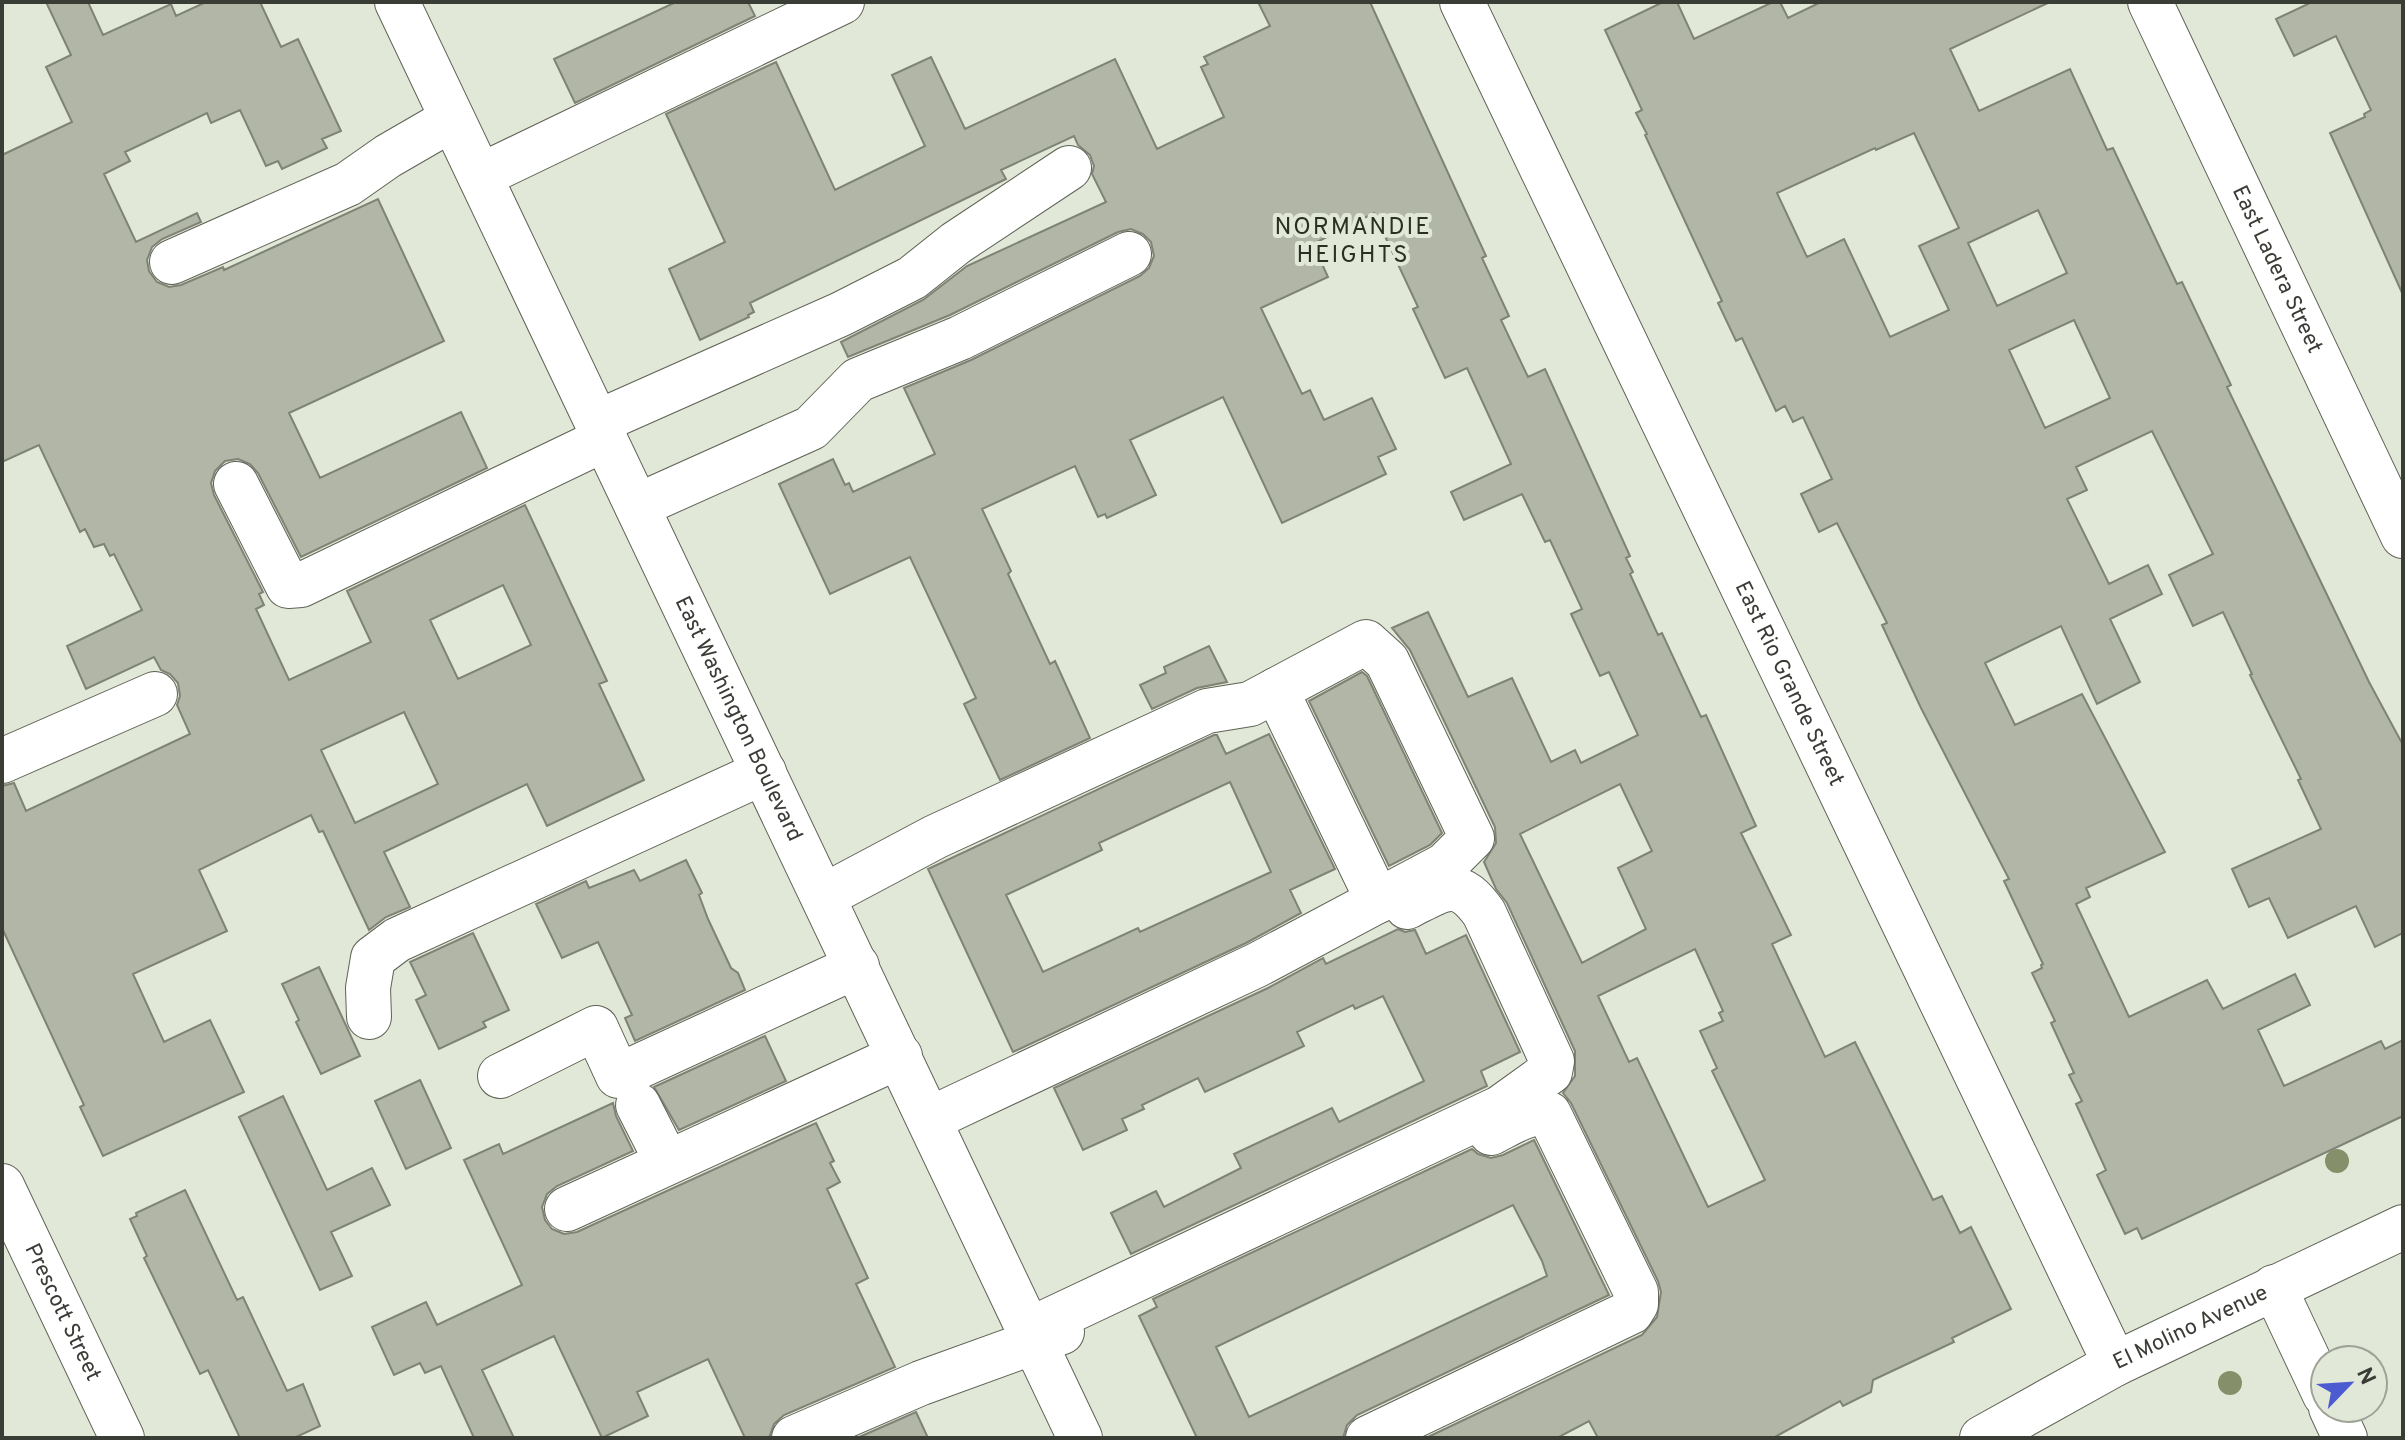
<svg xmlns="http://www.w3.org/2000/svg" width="2405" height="1440" viewBox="0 0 2405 1440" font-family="Overpass,sans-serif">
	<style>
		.building { fill: #b1b6a7; stroke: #7e8375; stroke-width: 2; fill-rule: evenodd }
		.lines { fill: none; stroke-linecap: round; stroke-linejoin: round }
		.minor-casing { stroke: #5e6355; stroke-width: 46 }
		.major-casing { stroke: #5e6355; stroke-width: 46 }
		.minor { stroke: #fff; stroke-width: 44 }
		.major { stroke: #fff; stroke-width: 44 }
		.tree { fill: #85906b }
		.labels { text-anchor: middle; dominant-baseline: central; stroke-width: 8; stroke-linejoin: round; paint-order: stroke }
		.street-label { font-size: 22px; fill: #3a3c36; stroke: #e2e8d8 }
		.neighbourhood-label { font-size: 24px; letter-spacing: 2px; fill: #2a2f22; stroke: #e2e8d8 }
	</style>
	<rect width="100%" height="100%" fill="#e2e8d8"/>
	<path class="building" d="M 46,2 L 88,2 L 103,35 L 171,4 L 176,16 L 206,2 L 260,2 L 281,47 L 298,39 L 341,131 L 322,139 L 327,148 L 282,169 L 278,161 L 266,166 L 240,110 L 211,123 L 207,113 L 125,152 L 130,161 L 104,174 L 136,242 L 197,213 L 201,222 L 162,239 L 152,247 L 147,260 L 149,271 L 157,282 L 169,287 L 181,285 L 223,267 L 224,270 L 378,199 L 444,341 L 289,413 L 320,478 L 461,412 L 487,468 L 301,557 L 258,473 L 250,464 L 238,459 L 225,461 L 215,471 L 211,483 L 214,495 L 263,592 L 259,594 L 264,605 L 256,609 L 289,680 L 371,642 L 347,591 L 525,505 L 607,681 L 599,684 L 644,780 L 547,826 L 527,784 L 384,852 L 410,907 L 386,917 L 369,930 L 323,831 L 319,832 L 311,815 L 199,870 L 227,931 L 133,974 L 164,1042 L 210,1020 L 244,1092 L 103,1156 L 80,1107 L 84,1105 L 2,928 L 2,786 L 14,783 L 26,811 L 190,734 L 177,705 L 180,696 L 178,683 L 170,674 L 161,670 L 154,657 L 86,689 L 67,646 L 142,610 L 114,554 L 110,556 L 104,544 L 94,547 L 85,529 L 80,532 L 39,445 L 2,462 L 2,155 L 72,122 L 46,67 L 71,55 ZM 503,585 L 531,645 L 458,679 L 430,620 ZM 404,712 L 438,784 L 355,823 L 321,750 Z
		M 676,2 L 748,2 L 755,16 L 575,103 L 554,59 Z
		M 1258,2 L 1370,2 L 1486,256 L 1482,258 L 1509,316 L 1501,320 L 1528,377 L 1545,369 L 1630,556 L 1626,558 L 1633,572 L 1630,574 L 1658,635 L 1662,633 L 1701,717 L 1706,715 L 1756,826 L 1741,833 L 1791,935 L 1772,944 L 1825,1057 L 1855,1042 L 1933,1200 L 1942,1196 L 1960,1233 L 1971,1227 L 2011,1309 L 1952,1338 L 1954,1342 L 1873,1380 L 1871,1392 L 1843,1406 L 1840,1401 L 1773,1438 L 1598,1438 L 1589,1421 L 1557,1438 L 1428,1437 L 1642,1335 L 1657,1317 L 1661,1292 L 1658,1281 L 1571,1103 L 1563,1093 L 1575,1076 L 1575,1051 L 1507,903 L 1496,889 L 1484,862 L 1496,843 L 1495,827 L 1410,650 L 1392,628 L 1428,612 L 1468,697 L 1512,678 L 1551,762 L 1575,750 L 1581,763 L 1638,735 L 1609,672 L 1600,676 L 1571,614 L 1582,609 L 1550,540 L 1545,542 L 1522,494 L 1464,520 L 1451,492 L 1511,464 L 1467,368 L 1445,378 L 1413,309 L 1418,307 L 1374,213 L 1313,244 L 1328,277 L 1261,308 L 1302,394 L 1310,390 L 1324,420 L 1372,398 L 1396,449 L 1378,457 L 1386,474 L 1282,523 L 1223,397 L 1130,440 L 1156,495 L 1107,518 L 1105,514 L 1098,517 L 1075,466 L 982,509 L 1011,571 L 1008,574 L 1050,664 L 1055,661 L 1090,738 L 1000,780 L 964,704 L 976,698 L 910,557 L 830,594 L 779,484 L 833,459 L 845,485 L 849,483 L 853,492 L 935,454 L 904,388 L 971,360 L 1140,276 L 1149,268 L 1154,256 L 1151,242 L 1143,234 L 1131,229 L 1118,232 L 950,315 L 848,357 L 841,342 L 923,300 L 967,266 L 1106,202 L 1092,174 L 1094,166 L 1090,155 L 1078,145 L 1074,136 L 1001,170 L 1006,179 L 750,303 L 754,312 L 748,315 L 749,317 L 700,340 L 669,269 L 725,242 L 666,114 L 776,62 L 835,190 L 925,146 L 892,75 L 931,57 L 965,129 L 1115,59 L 1157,149 L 1224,117 L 1201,67 L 1208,64 L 1204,57 L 1270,26 ZM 1620,784 L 1652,851 L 1618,868 L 1646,929 L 1582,963 L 1520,834 ZM 1695,949 L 1723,1011 L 1719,1013 L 1723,1021 L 1700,1031 L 1717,1068 L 1712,1071 L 1765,1180 L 1708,1207 L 1637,1058 L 1629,1062 L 1598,996 Z
		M 1663,2 L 1677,2 L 1694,39 L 1773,2 L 1780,2 L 1788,18 L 1821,2 L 2050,2 L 1950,49 L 1979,111 L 2070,69 L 2107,150 L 2113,148 L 2177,284 L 2182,282 L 2231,385 L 2227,387 L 2369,682 L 2403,745 L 2403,933 L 2375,947 L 2356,906 L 2288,938 L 2269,898 L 2249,907 L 2232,869 L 2321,829 L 2298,780 L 2301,779 L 2250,675 L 2252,674 L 2223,612 L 2193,626 L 2169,575 L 2213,554 L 2152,431 L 2076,467 L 2087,490 L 2067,499 L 2109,584 L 2148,565 L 2162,594 L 2110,619 L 2140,682 L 2097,704 L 2061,626 L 1985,663 L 2015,725 L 2082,694 L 2165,852 L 2086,888 L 2090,897 L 2076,904 L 2129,1017 L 2207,980 L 2223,1009 L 2295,974 L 2310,1005 L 2258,1030 L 2284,1086 L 2381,1041 L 2385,1049 L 2403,1040 L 2403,1116 L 2142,1239 L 2137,1228 L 2125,1234 L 2097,1175 L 2106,1170 L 2076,1104 L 2082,1101 L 2069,1075 L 2074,1073 L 2051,1023 L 2055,1021 L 2032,973 L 2042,968 L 2041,965 L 2043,964 L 2004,881 L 2009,879 L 1921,708 L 1882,625 L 1887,623 L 1837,523 L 1819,532 L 1801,494 L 1832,479 L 1803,417 L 1793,422 L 1785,406 L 1776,411 L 1742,338 L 1736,341 L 1718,303 L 1722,301 L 1645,135 L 1647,134 L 1636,113 L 1642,110 L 1605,30 ZM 1914,133 L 1959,228 L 1919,246 L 1949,310 L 1890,337 L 1844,239 L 1807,257 L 1777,193 L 1875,148 L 1876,150 ZM 2038,210 L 2067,273 L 1997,306 L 1968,243 ZM 2074,320 L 2110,398 L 2045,428 L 2009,350 Z
		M 2312,2 L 2403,2 L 2403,295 L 2330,133 L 2365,117 L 2364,114 L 2371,110 L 2336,36 L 2294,56 L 2276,19 Z
		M 1209,646 L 1227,682 L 1197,688 L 1152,709 L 1140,685 L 1166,673 L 1164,667 Z
		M 1362,672 L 1367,676 L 1442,833 L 1430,845 L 1389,866 L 1309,701 Z
		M 1269,734 L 1335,869 L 1290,890 L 1301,913 L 1246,943 L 1013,1052 L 928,869 L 1214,735 L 1217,735 L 1226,754 ZM 1230,782 L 1271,872 L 1140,932 L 1138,928 L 1043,972 L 1006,895 L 1102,850 L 1099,843 Z
		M 686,860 L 702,893 L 699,895 L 708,919 L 731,968 L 738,973 L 745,990 L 635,1041 L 625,1018 L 632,1015 L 598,942 L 562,958 L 536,904 L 586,881 L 589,888 L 634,870 L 640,881 Z
		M 1398,929 L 1405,932 L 1415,930 L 1426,954 L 1466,935 L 1520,1052 L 1481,1071 L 1487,1086 L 1131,1254 L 1111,1213 L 1156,1191 L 1164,1207 L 1241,1168 L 1234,1154 L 1332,1108 L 1339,1122 L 1424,1081 L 1383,996 L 1355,1009 L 1353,1005 L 1297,1032 L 1304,1046 L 1205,1092 L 1198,1078 L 1142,1105 L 1144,1109 L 1122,1119 L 1127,1130 L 1083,1150 L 1054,1088 L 1268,988 L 1323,958 L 1326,964 Z
		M 473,933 L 509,1010 L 483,1022 L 486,1027 L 439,1049 L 416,1000 L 426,995 L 410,962 Z
		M 319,967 L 360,1056 L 321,1074 L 296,1022 L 299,1020 L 282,984 Z
		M 765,1036 L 786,1081 L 679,1130 L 654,1087 Z
		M 420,1080 L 451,1148 L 406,1169 L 375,1101 Z
		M 283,1096 L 327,1190 L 372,1168 L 390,1205 L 331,1232 L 352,1276 L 320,1290 L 239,1117 Z
		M 613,1103 L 616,1116 L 633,1151 L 557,1186 L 547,1194 L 542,1207 L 545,1220 L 552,1229 L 564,1234 L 577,1232 L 816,1123 L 834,1161 L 830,1163 L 840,1182 L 827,1189 L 868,1278 L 856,1284 L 895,1367 L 784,1415 L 774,1424 L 769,1438 L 745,1438 L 708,1359 L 637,1392 L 648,1416 L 602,1438 L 554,1336 L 482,1370 L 514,1438 L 474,1438 L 441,1366 L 425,1373 L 420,1363 L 394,1375 L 372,1327 L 426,1302 L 437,1325 L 522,1285 L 464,1160 L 499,1144 L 503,1154 Z
		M 1534,1140 L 1609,1295 L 1357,1415 L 1347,1425 L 1343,1438 L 1197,1438 L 1139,1316 L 1157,1307 L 1153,1299 L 1472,1149 L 1478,1154 L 1491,1158 L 1503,1155 ZM 1513,1205 L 1542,1261 L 1547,1276 L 1249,1417 L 1216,1347 Z
		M 185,1190 L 237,1300 L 243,1297 L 287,1391 L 303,1384 L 320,1426 L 294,1438 L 240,1438 L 208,1370 L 200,1374 L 144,1258 L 147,1256 L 130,1219 L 137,1216 L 136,1213 Z
		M 916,1412 L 928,1438 L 857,1438 Z"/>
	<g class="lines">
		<defs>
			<g id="minor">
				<path id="s1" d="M 1462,2 L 2115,1364"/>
				<path id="s2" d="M 2150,2 L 2403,536"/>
				<path d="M 480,176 L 842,2"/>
				<path d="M 172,262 L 348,184 L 388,156 L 452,119"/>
				<path d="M 598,422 L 841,314 L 912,278 L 956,243 L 1069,168"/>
				<path d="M 236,484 L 288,586 L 301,585 L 605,439"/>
				<path d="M 637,506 L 811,428 L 858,380 L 960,338 L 1129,254"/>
				<path d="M 1276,690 L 1378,901"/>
				<path d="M 2,761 L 155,694"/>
				<path d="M 824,896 L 935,837 L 1207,711 L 1250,704 L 1366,642 L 1387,661 L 1472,838 L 1445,865 L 1257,965 L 930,1119"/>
				<path d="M 369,1017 L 368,988 L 373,958 L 397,940 L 764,772"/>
				<path d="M 500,1076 L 596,1028 L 618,1076 L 857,966"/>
				<path d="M 638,1105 L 667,1162"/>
				<path id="s3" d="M 2,1186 L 122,1438"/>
				<path d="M 567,1209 L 900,1056"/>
				<path d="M 2274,1287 L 2325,1395"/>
				<path d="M 1029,1330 L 1500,1108 L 1550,1072 L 1552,1061 L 1484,913 C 1457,875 1443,889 1407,907"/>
				<path d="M 2331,1408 L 2345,1438"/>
				<path d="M 794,1438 L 921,1383 L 1062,1332"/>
				<path d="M 1368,1438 L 1631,1312 L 1636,1304 L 1636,1292 L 1549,1114 C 1531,1109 1507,1125 1491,1133"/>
				<path id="s4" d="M 1982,1438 L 2115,1364 L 2403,1227"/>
			</g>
			<g id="major">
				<path id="s5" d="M 397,2 L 1080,1438"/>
			</g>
		</defs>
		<use href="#minor" class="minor-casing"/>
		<use href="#major" class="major-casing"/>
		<use href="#minor" class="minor"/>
		<use href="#major" class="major"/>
	</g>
	<g class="tree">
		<circle cx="2337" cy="1161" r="12"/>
		<circle cx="2230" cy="1383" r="12"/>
	</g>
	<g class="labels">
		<g class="street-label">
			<text stroke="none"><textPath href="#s2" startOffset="296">East Ladera Street</textPath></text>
			<text stroke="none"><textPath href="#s1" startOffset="756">East Rio Grande Street</textPath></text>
			<text stroke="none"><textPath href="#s5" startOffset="794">East Washington Boulevard</textPath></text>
			<text stroke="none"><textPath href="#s3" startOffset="140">Prescott Street</textPath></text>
			<text stroke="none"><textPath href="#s4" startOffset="236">El Molino Avenue</textPath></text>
		</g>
		<g class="neighbourhood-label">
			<text x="1353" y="228">NORMANDIE<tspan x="1353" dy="28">HEIGHTS</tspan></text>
		</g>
	</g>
	<rect width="2405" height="1440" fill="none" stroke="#3a3c36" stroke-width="8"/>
	<g transform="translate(2349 1384) rotate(65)"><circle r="38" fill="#e2e8d8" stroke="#9fa397" stroke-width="2"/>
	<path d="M0-6L14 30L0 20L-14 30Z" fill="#4d5bd0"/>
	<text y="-12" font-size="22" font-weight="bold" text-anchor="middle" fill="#3a3c36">N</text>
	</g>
</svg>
